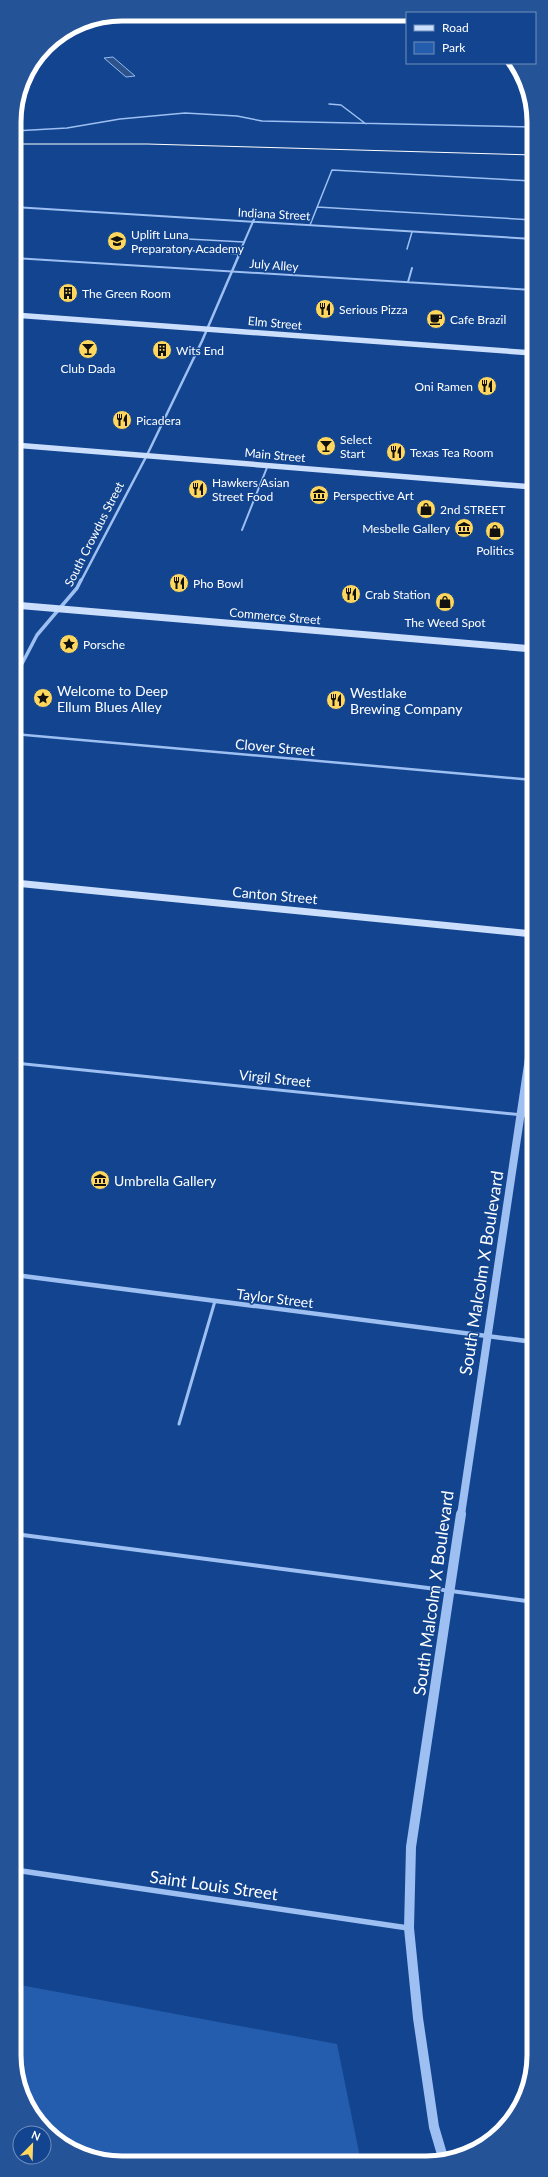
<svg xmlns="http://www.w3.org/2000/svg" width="548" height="2177" viewBox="0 0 548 2177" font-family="Lato,sans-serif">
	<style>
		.green { fill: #245dae }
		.water { fill: #2e528a; stroke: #8ebaf5 }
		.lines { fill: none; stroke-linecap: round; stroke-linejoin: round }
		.service-far4 { stroke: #9dbff2; stroke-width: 1.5 }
		.service-far3 { stroke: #9dbff2; stroke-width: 2 }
		.service-far2 { stroke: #9dbff2; stroke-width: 2.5 }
		.service-far1 { stroke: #9dbff2; stroke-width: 3 }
		.service { stroke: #9dbff2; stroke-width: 4 }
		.minor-far4 { stroke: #9dbff2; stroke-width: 2 }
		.minor-far3 { stroke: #9dbff2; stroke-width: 2.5 }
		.minor-far2 { stroke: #9dbff2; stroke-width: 3.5 }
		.minor-far1 { stroke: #9dbff2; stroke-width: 4.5 }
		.minor { stroke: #9dbff2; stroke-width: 5.5 }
		.tertiary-far1 { stroke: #9dbff2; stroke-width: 8 }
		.tertiary { stroke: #9dbff2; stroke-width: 10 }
		.secondary-far1 { stroke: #cbdefc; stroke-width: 5.5 }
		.secondary { stroke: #cbdefc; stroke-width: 7 }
		.tram { stroke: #fff; stroke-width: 1 }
		.labels { text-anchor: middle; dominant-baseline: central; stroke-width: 3; stroke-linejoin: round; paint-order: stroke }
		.far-street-label { font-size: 12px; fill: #fff; stroke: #12448f }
		.far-poi-label { font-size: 12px; fill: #fff; stroke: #12448f; text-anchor: start }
		.poi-label { font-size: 14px; fill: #fff; stroke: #12448f; text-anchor: start }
		.street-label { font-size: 14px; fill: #fff; stroke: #12448f }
		.near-street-label { font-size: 17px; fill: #fff; stroke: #12448f }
		.rim { fill: none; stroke: #fff; stroke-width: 5 }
	</style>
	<rect width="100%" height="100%" fill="#12448f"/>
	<path class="green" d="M 15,1984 L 337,2044 L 361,2162 L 101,2161 L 46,2131 L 25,2102 L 15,2069 Z"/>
	<path class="water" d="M 113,57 L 135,76 L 126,77 L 104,58 Z"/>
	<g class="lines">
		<path class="service-far4" d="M 329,104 L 341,105 L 366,124
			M 14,131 L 67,128 L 120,119 L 185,113 L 237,116 L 262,121 L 533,127
			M 317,207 L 533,220
			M 310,225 L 332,170 L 533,181
			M 188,239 L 244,242
			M 407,249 L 412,232
			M 182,250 L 238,254"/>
		<path class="service-far3" d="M 14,258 L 533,290
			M 408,282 L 412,268
			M 242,530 L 268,465"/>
		<path class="service-far2" d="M 14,734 L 533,780"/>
		<path class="service-far1" d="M 15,1063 L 533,1116
			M 179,1424 L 215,1301"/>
		<path class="service" d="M 15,1534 L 534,1602"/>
		<path class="minor-far4" d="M 14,207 L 533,239
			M 238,256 L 255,217"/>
		<path class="minor-far3" d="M 81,581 L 147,455 L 202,341 L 239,255"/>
		<path class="minor-far2" d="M 14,679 L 37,635 L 77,588 L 81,580"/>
		<path class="minor-far1" d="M 15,1275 L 534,1342"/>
		<path class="minor" d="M 15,1870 L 408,1928"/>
		<path class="tertiary-far1" d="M 461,1515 L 533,1031"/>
		<path class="tertiary" d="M 444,2161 L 434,2127 L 418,2018 L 409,1928 L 411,1847 L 461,1514"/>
		<path class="secondary-far1" d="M 14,315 L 533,353
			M 14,445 L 533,487"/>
		<path class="secondary" d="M 14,605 L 533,649
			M 15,883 L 533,934"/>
		<path class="tram" d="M 14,144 L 147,144 L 533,155"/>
	</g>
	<defs>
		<symbol id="school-disc" viewBox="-11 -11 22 22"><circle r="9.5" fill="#ffd75d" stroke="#12448f"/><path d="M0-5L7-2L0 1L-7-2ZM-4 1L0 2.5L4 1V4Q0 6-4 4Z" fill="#111"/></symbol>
		<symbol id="building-disc" viewBox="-11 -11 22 22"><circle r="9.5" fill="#ffd75d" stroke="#12448f"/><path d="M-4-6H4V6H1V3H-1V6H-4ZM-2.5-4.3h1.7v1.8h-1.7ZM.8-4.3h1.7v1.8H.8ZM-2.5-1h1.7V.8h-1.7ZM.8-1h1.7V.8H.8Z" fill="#111"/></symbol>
		<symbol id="restaurant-disc" viewBox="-11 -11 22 22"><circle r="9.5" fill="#ffd75d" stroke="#12448f"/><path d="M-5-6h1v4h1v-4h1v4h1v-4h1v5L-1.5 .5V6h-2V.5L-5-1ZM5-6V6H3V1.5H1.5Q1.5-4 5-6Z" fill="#111"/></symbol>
		<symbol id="cafe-disc" viewBox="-11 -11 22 22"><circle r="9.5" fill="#ffd75d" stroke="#12448f"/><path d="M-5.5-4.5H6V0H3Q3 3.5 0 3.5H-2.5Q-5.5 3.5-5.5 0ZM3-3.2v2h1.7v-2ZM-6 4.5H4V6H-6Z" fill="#111"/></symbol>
		<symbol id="bar-disc" viewBox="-11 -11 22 22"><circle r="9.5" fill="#ffd75d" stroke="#12448f"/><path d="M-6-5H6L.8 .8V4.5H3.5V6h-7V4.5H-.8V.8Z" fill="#111"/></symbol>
		<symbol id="museum-disc" viewBox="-11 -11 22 22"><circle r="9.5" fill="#ffd75d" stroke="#12448f"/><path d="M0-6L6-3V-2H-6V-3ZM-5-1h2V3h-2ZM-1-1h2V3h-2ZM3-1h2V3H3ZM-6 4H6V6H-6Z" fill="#111"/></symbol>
		<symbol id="shop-disc" viewBox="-11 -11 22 22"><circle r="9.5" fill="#ffd75d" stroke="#12448f"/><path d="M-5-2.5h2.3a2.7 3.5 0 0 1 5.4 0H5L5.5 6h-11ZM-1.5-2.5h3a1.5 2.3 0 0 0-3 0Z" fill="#111"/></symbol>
		<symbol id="sight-disc" viewBox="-11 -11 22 22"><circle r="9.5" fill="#ffd75d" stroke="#12448f"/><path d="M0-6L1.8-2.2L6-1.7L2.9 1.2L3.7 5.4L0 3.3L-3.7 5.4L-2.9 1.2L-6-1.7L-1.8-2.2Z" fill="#111"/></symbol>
	</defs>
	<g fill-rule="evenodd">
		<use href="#school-disc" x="106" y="230" width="22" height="22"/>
		<use href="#building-disc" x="57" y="282" width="22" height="22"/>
		<use href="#restaurant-disc" x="314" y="298" width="22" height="22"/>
		<use href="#cafe-disc" x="425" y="308" width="22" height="22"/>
		<use href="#bar-disc" x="77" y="338" width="22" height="22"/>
		<use href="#building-disc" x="151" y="339" width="22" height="22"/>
		<use href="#restaurant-disc" x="476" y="375" width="22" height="22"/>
		<use href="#restaurant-disc" x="111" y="409" width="22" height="22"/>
		<use href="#bar-disc" x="315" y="435" width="22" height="22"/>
		<use href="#restaurant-disc" x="385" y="441" width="22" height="22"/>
		<use href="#restaurant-disc" x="187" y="478" width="22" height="22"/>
		<use href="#museum-disc" x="308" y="484" width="22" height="22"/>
		<use href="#shop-disc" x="415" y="498" width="22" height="22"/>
		<use href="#museum-disc" x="453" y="517" width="22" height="22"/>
		<use href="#shop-disc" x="484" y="520" width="22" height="22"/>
		<use href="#restaurant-disc" x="168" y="572" width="22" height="22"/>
		<use href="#restaurant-disc" x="340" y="583" width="22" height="22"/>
		<use href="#shop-disc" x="434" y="591" width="22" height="22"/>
		<use href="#sight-disc" x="58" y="633" width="22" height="22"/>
		<use href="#sight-disc" x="32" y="687" width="22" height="22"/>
		<use href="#restaurant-disc" x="325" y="689" width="22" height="22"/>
		<use href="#museum-disc" x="89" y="1169" width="22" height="22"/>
	</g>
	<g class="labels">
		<g class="far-street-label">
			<text transform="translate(274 214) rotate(3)">Indiana Street</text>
			<text transform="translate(274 265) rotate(4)">July Alley</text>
			<text transform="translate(275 323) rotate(5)">Elm Street</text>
			<text transform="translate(275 455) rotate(5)">Main Street</text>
			<text transform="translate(94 534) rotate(-63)">South Crowdus Street</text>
			<text transform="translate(275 616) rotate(5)">Commerce Street</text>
		</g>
		<g class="far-poi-label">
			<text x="131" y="234">Uplift Luna<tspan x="131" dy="14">Preparatory Academy</tspan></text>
			<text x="82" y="293">The Green Room</text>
			<text x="339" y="309">Serious Pizza</text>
			<text x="450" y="319">Cafe Brazil</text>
			<text x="176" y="350">Wits End</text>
			<text x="88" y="368" text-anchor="middle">Club Dada</text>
			<text x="473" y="386" text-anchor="end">Oni Ramen</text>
			<text x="136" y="420">Picadera</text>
			<text x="340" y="439">Select<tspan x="340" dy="14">Start</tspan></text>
			<text x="410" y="452">Texas Tea Room</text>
			<text x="212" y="482">Hawkers Asian<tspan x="212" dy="14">Street Food</tspan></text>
			<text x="333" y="495">Perspective Art</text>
			<text x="440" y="509">2nd STREET</text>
			<text x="450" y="528" text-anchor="end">Mesbelle Gallery</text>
			<text x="495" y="550" text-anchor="middle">Politics</text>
			<text x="193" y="583">Pho Bowl</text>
			<text x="365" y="594">Crab Station</text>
			<text x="445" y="622" text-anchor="middle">The Weed Spot</text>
			<text x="83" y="644">Porsche</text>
		</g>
		<g class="poi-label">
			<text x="57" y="690">Welcome to Deep<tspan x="57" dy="16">Ellum Blues Alley</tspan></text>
			<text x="350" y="692">Westlake<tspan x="350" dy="16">Brewing Company</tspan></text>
			<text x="114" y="1180">Umbrella Gallery</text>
		</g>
		<g class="street-label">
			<text transform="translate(275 747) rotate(5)">Clover Street</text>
			<text transform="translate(275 895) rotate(5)">Canton Street</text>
			<text transform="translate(275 1078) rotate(6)">Virgil Street</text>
			<text transform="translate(275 1298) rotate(7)">Taylor Street</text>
		</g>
		<g class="near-street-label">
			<text transform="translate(481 1273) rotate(-81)">South Malcolm X Boulevard</text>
			<text transform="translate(433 1593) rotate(-82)">South Malcolm X Boulevard</text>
			<text transform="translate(214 1885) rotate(8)">Saint Louis Street</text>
		</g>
	</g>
	<path d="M0 0H548V2177H0ZM122 21H426A101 101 0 0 1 527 122V2055A101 101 0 0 1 426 2156H122A101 101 0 0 1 21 2055V122A101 101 0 0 1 122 21Z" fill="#255398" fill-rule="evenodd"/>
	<path class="rim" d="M122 21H426A101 101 0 0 1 527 122V2055A101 101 0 0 1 426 2156H122A101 101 0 0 1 21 2055V122A101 101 0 0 1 122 21Z"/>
	<rect x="406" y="12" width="130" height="52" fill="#12448f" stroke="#718fbc"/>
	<rect x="414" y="25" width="20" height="6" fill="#cbdefc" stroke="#718fbc"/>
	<text x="442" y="32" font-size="12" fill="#ffffff">Road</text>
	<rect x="414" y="42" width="20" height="12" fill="#245dae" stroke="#718fbc"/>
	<text x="442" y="52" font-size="12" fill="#ffffff">Park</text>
	<g transform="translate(32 2145) rotate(23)"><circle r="19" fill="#12448f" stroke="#718fbc"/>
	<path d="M0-3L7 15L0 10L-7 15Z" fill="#ffd75d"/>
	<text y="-6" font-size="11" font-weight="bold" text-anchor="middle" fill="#ffffff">N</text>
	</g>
</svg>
